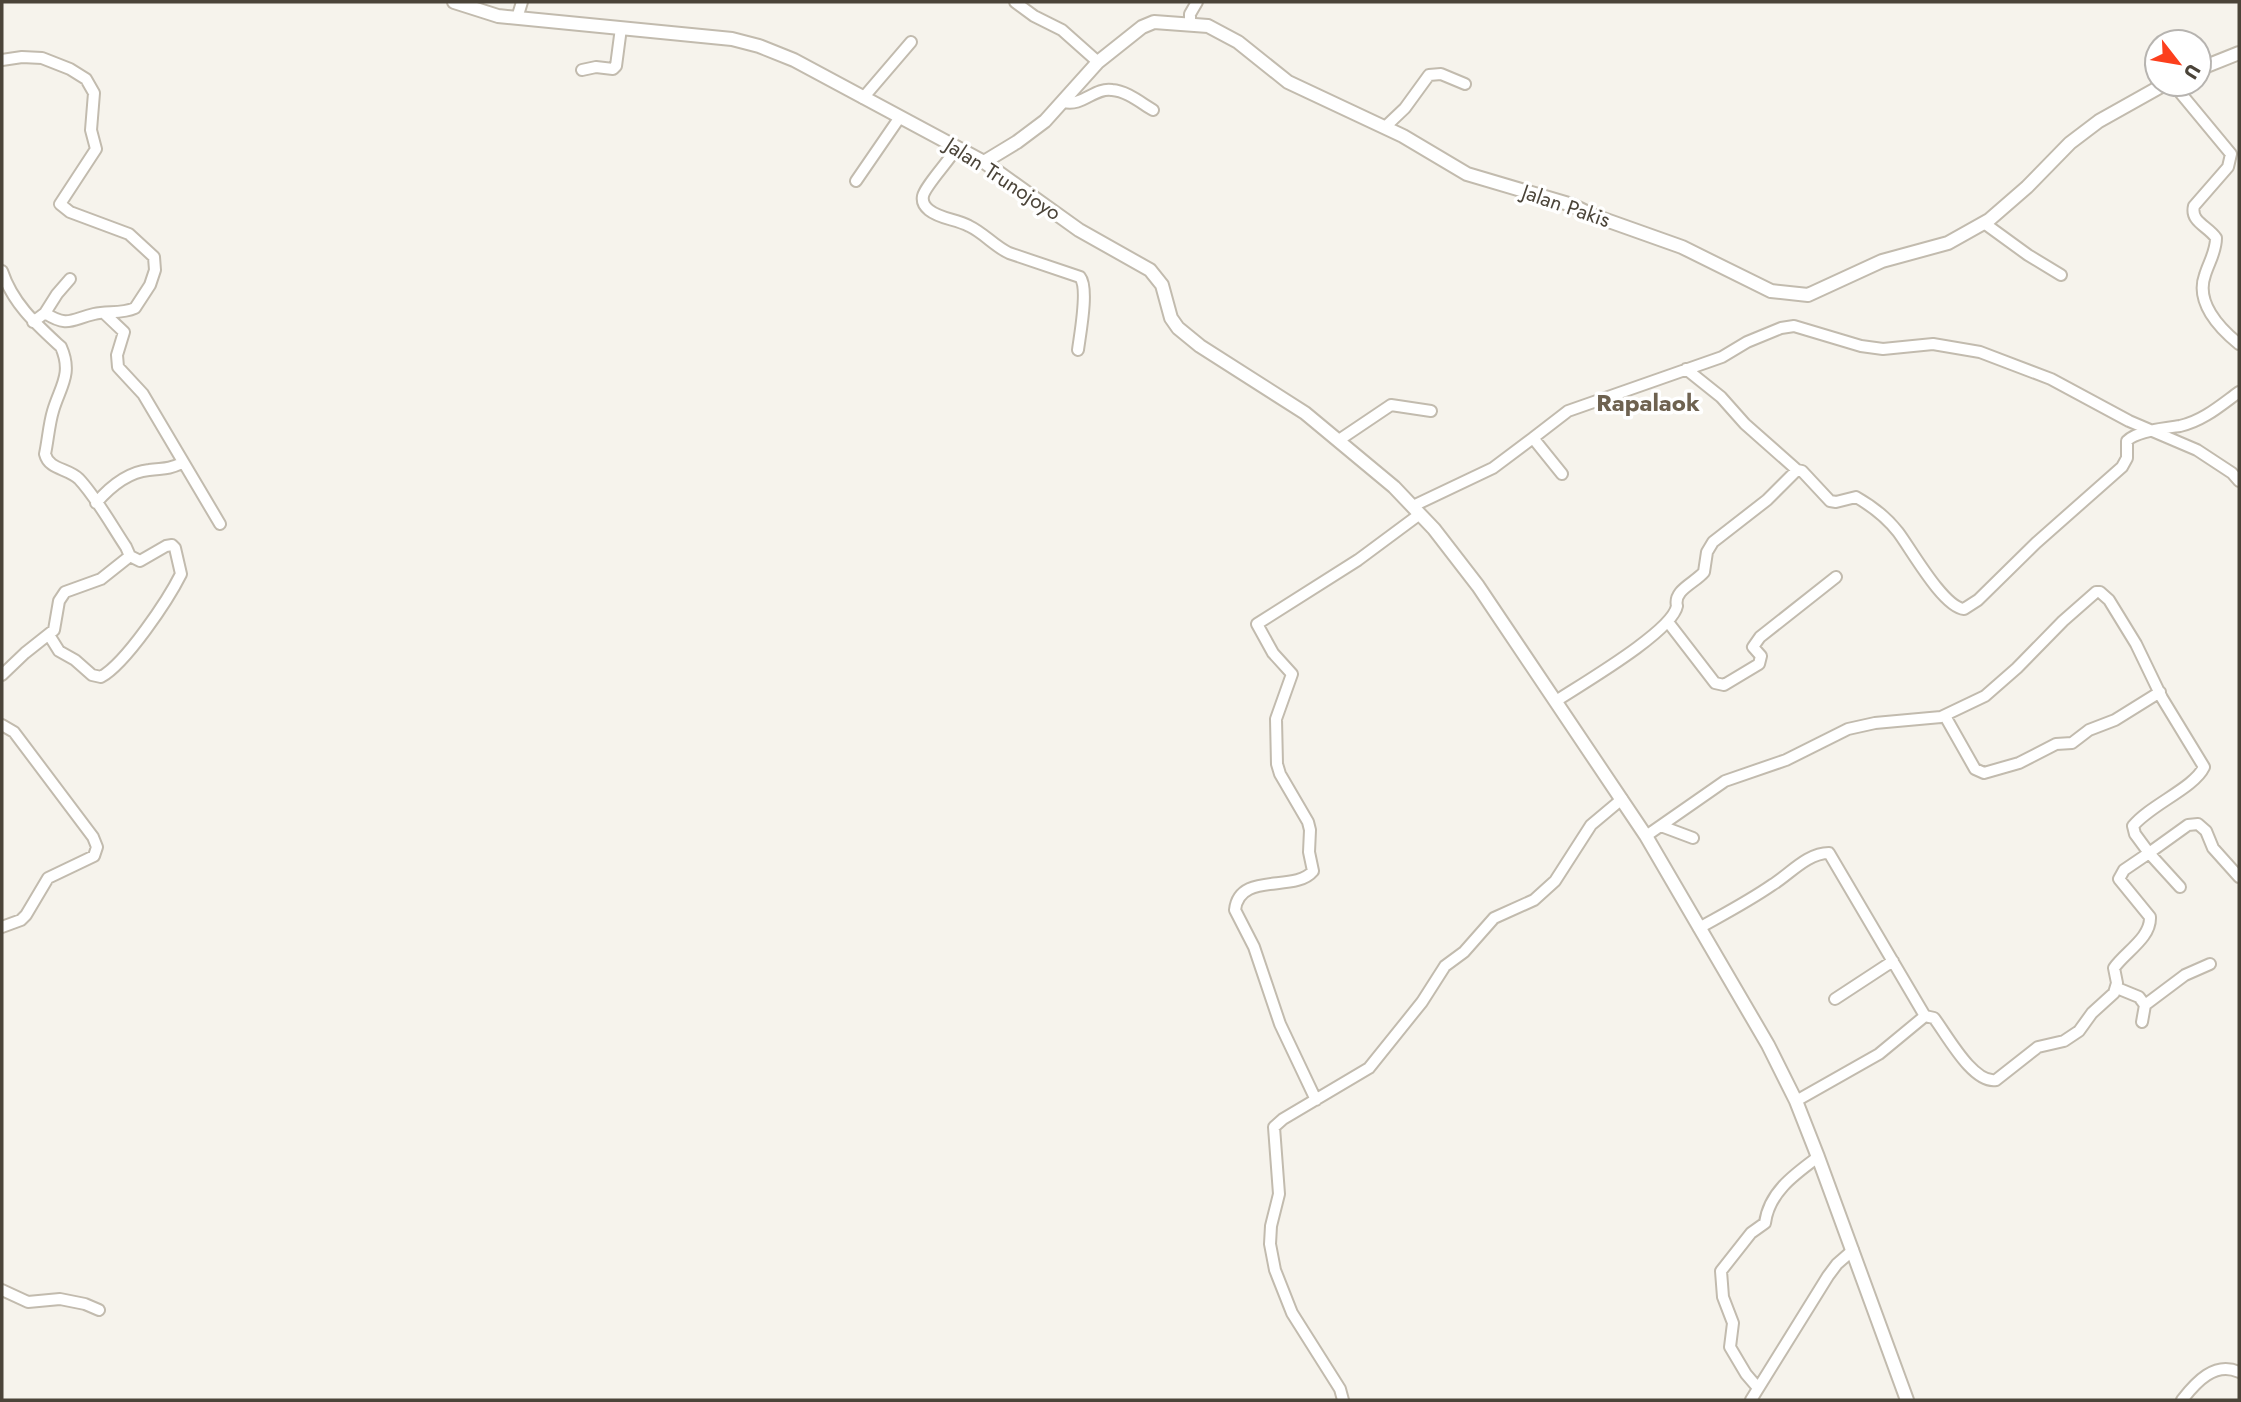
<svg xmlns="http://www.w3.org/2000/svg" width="2241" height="1402" viewBox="0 0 2241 1402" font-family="Jost,sans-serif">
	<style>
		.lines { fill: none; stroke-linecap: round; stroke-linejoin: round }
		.minor-casing { stroke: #c2bbae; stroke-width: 14 }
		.tertiary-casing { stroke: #c2bbae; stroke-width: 16 }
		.minor { stroke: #fff; stroke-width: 10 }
		.tertiary { stroke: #fff; stroke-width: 12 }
		.labels { text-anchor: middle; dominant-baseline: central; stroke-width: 7; stroke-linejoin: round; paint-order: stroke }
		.street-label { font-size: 21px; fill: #4b4439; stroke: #fff }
		.quarter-label { font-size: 24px; font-weight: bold; fill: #6e6250; stroke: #fff }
	</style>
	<rect width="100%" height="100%" fill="#f6f3ec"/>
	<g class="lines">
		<defs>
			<path id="minor" d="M 1015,2 L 1034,16 L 1062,30 L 1098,62
				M 517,18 L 522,2
				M 1190,25 L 1190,14 L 1197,2
				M 2,60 L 22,57 L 42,58 L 70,69 L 86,79 L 94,93 L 91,130 L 96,149 L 60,204 L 70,212 L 129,234 L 154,257 L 155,270 L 150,285 L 135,308 C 122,314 108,311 94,314 C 72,319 68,328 45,313 L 33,322
				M 582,70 L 596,67 L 613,69 L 616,66 L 621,28
				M 2173,84 L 2231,154 L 2228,167 L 2194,206 C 2190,222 2208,226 2216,238 C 2216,252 2209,262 2205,275 C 2195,302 2219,328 2239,344
				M 863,98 L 911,42
				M 1064,102 C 1082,107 1095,87 1112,90 C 1127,91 1141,103 1153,110
				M 1385,127 L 1405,108 L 1429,75 L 1441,74 L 1465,84
				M 957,147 C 950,160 925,186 923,196 C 922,201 924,206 929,210 C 940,219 956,219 969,226 C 984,233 994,246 1009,253 L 1080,277 C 1089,288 1080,334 1078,350
				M 856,181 L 900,117
				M 1984,223 L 2028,255 L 2061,275
				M 2,271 C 13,304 36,324 61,347 C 73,374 60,387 53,411 C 49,424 48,440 45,454 C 49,470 68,468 79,479 C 96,497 112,526 126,547 L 130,556 L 101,579 L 65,592 L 59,601 L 54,630 L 25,653 L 2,675
				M 45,313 L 57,294 L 70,279
				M 104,313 L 124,332 L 117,355 L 118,367 L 143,394 L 220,524
				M 1686,369 L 1721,397 L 1745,424 L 1797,470
				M 1533,438 L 1568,411 L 1722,357 L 1747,342 L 1781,328 L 1794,326 L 1861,346 L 1883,349 L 1933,344 L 1980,352 L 2051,379 L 2129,421 L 2197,450 L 2232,473 L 2239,481
				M 1339,440 L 1391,405 L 1431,411
				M 96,503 C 109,488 128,472 149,470 C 164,468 167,470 182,463
				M 1413,506 L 1493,468 L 1533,438 L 1562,474
				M 1668,622 L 1715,683 L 1724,685 L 1759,664 L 1761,656 L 1753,647 L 1760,637 L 1836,577
				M 49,635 L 59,651 L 75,660 L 92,675 L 101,677 C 126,663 168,600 181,574 L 175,548 L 172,545 L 166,546 L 140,561 L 130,556
				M 1556,701 C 1580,685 1672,632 1677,606 C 1673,590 1695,583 1704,572 L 1707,552 L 1713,542 L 1767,500 L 1797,470 L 1802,471 L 1830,501 L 1836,502 L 1856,497 C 1872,506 1887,518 1898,532 C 1911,549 1943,607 1964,609 L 1978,600 L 2036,543 L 2122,467 L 2127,458 L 2127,441 C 2136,431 2166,428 2180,426 C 2203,421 2221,405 2239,392
				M 1945,716 L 1975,769 L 1984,773 L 2019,763 L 2056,744 L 2072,743 L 2089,730 L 2115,720 L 2160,692
				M 2,725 L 14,732 L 93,837 L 97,847 L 94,856 L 48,878 L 26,915 L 21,920 L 2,927
				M 1661,826 L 1693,838
				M 1646,836 L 1725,781 L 1786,760 L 1848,729 L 1875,723 L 1941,717 L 1985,696 L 2017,668 L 2063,621 L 2096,592 L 2100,592 L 2109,600 L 2136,644 L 2162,698 L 2204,767 C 2194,788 2150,805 2133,826 L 2135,834 L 2149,853 L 2124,870 L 2119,879 L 2150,917 C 2151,938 2125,952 2114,968 L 2117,983 L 2114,993 L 2092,1013 L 2079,1031 L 2064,1041 L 2038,1047 L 1996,1080 C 1973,1084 1947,1035 1934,1018 L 1925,1016 L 1879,1054 L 1796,1101
				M 2180,887 L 2149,853 L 2188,825 L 2198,824 L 2206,831 L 2213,848 L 2239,877
				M 1699,928 C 1724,914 1749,901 1772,885 C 1790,874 1807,853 1829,853 L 1925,1016
				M 2117,988 L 2139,997 L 2145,1005 L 2142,1022
				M 1835,999 L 1893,961
				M 2145,1005 L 2185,975 L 2210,964
				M 1316,1100 L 1280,1024 L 1254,947 L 1235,910 C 1239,871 1295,893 1313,871 L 1309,852 L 1310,830 L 1308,822 L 1280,774 L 1277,764 L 1276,719 L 1292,674 L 1273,653 L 1257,624 L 1358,560 L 1420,514
				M 2,1290 L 28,1302 L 60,1299 L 85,1304 L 99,1310
				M 1758,1388 L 1746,1374 L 1730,1347 L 1733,1323 L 1723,1297 L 1721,1271 L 1751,1233 L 1765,1223 C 1769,1192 1795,1174 1818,1157
				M 1343,1400 L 1340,1389 L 1292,1313 L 1275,1270 L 1270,1244 L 1271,1226 L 1279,1194 L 1274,1127 L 1283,1119 L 1369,1068 L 1422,1002 L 1445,966 L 1464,952 L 1494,918 L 1534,900 L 1555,881 L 1591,825 L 1622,799
				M 1751,1400 L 1828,1276 L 1837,1264 L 1853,1250
				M 2182,1400 C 2196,1382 2215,1361 2239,1372"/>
			<path id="tertiary" d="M 454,2 L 498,16 L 732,39 L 759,46 L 794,60 L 984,162 L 1079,230 L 1150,270 L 1162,285 L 1171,318 L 1178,328 L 1200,346 L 1305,413 L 1394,487 L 1434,529 L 1478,586 L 1646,836 L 1768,1045 L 1796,1101 L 1818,1157 L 1907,1400
				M 2199,69 L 2239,53
				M 984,162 L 1017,142 L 1045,121 L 1098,62 L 1142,27 L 1154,22 L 1208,26 L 1238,42 L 1288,82 L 1403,136 L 1467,174 L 1572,205 L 1592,215 L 1682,247 L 1771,291 L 1808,295 L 1882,261 L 1948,243 L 1989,220 L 2027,187 L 2070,143 L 2099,121 L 2165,84"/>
		</defs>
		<use href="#minor" class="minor-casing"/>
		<use href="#tertiary" class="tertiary-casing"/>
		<use href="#minor" class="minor"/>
		<use href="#tertiary" class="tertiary"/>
	</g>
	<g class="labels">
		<g class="street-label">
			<text transform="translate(1003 179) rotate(33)">Jalan Trunojoyo</text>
			<text transform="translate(1566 206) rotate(19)">Jalan Pakis</text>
		</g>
		<g class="quarter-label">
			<text x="1648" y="402">Rapalaok</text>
		</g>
	</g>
	<rect width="2241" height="1402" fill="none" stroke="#4b4439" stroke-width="7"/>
	<g transform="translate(2178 63) rotate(121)"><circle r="33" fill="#ffffff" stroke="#b7b4b0" stroke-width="2"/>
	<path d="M0-5L12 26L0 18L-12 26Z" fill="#fc3f1d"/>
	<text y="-10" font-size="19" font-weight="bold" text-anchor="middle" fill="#4b4439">U</text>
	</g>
</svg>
